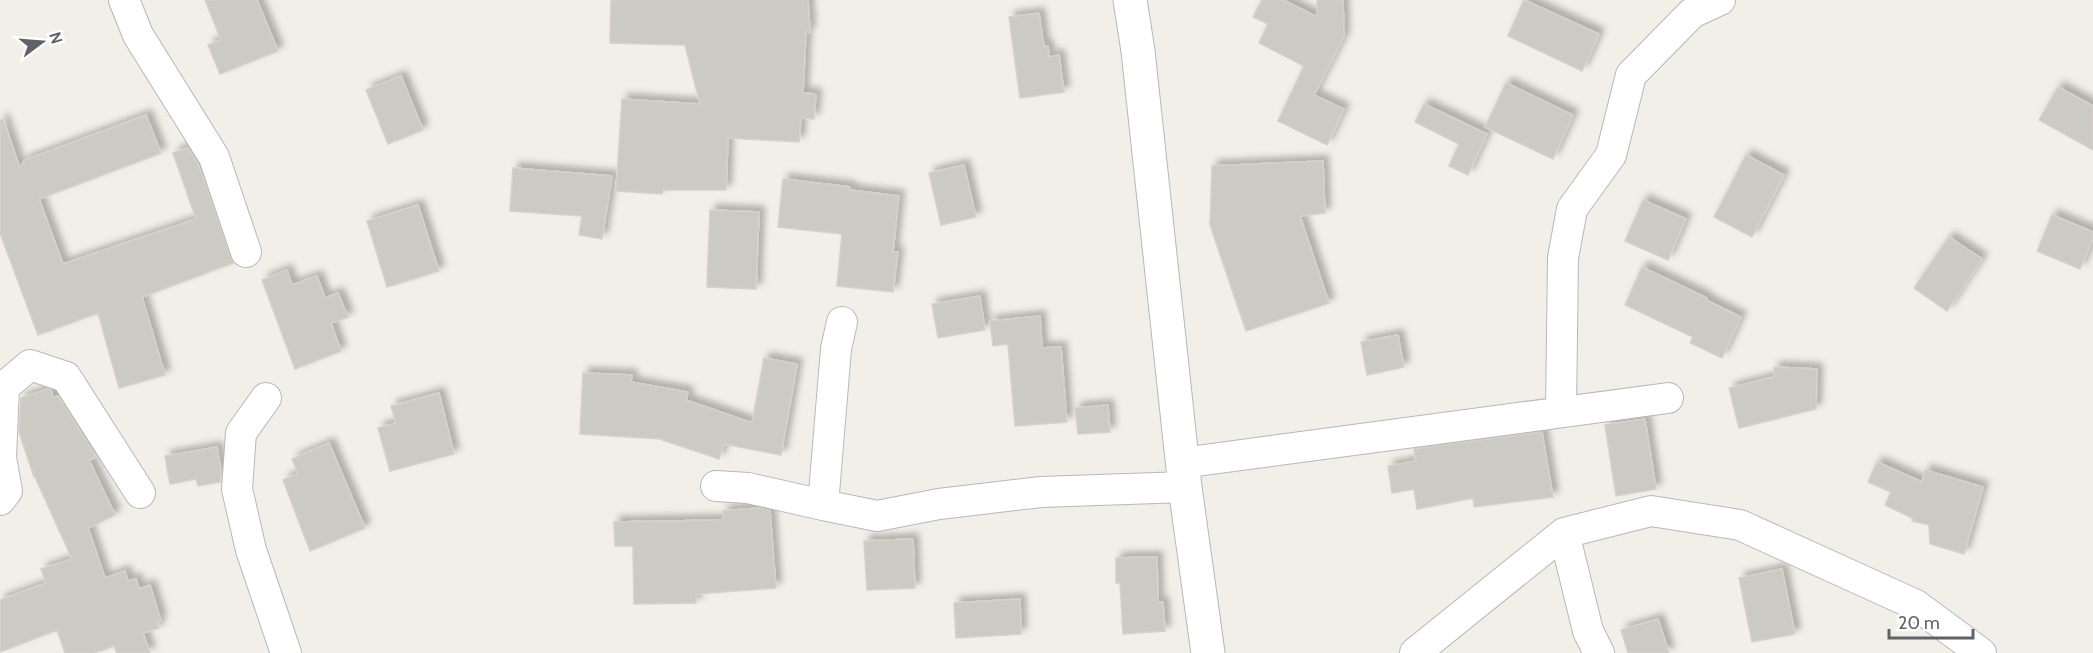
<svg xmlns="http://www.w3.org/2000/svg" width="2093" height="653" viewBox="0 0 2093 653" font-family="Cabin,sans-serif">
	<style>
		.building { fill: #cccac5; stroke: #d6d1c6; stroke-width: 1.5; filter: url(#shadow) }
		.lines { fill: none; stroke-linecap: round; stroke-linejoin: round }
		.minor-casing { stroke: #b5b8bc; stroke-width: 32 }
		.tertiary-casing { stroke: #b5b8bc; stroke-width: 35 }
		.minor { stroke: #fff; stroke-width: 30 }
		.tertiary { stroke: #fff; stroke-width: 33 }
	</style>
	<defs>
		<filter id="shadow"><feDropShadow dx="5.5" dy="-5.5" stdDeviation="3" flood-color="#0004"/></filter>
	</defs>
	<rect width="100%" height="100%" fill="#f1efe8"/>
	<path class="building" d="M 205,0 L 257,0 L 278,51 L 220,74 L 208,45 L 221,40 Z
		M 611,0 L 808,0 L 810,32 L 806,32 L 803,93 L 816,94 L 814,119 L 801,118 L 799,142 L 728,138 L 726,190 L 663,190 L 662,194 L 616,191 L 622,99 L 700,104 L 685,45 L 610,43 Z
		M 1262,0 L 1283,0 L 1317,17 L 1317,0 L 1343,0 L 1344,36 L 1314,95 L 1344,109 L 1327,145 L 1278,121 L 1304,66 L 1259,43 L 1268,24 L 1253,17 Z
		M 1524,0 L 1599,34 L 1582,71 L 1508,36 Z
		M 1039,13 L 1044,47 L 1048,46 L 1049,57 L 1059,55 L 1064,92 L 1020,98 L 1009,17 Z
		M 401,76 L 423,130 L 388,144 L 366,90 Z
		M 1506,83 L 1573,115 L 1553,159 L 1485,127 Z
		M 2058,87 L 2093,106 L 2093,150 L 2039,120 Z
		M 1424,104 L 1487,134 L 1468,175 L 1449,166 L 1459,144 L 1415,122 Z
		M 146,115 L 161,153 L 39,199 L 63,264 L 196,219 L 173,153 L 188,148 L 198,164 L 233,263 L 142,297 L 165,375 L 119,388 L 98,313 L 38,335 L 0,233 L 0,120 L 3,119 L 20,168 L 25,160 Z
		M 1746,155 L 1784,175 L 1752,237 L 1714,217 Z
		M 1323,161 L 1325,213 L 1300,216 L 1329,303 L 1246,331 L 1210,225 L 1212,166 Z
		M 964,165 L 976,217 L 941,225 L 929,173 Z
		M 513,168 L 612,176 L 602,239 L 579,235 L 582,216 L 510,211 Z
		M 783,179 L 850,187 L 850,190 L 899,196 L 893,252 L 898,252 L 893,292 L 837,286 L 842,234 L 778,227 Z
		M 1643,200 L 1686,219 L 1668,260 L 1625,241 Z
		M 418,205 L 439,271 L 387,287 L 367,221 Z
		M 710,210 L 759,212 L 756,289 L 707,287 Z
		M 2052,215 L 2093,232 L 2093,238 L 2080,269 L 2037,251 Z
		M 1949,237 L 1982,259 L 1947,311 L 1914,288 Z
		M 1642,267 L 1707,298 L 1706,300 L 1741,317 L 1722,358 L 1690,343 L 1693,337 L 1625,305 Z
		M 287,270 L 292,285 L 317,276 L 325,298 L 338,293 L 348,317 L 331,323 L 341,351 L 295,369 L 262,280 Z
		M 980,296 L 985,330 L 938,338 L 932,304 Z
		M 1040,316 L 1042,348 L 1061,347 L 1067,422 L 1015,426 L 1008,344 L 993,346 L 990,321 Z
		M 1398,335 L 1404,367 L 1367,375 L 1361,342 Z
		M 764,358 L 797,364 L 781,455 L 724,444 L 719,459 L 662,440 L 662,439 L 580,434 L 583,373 L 632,375 L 631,382 L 688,392 L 686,400 L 752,423 Z
		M 1774,367 L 1817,369 L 1816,409 L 1739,428 L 1729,388 L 1774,377 Z
		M 48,389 L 51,390 L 53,398 L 58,396 L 95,455 L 96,457 L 89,460 L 115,515 L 88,528 L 105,578 L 125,571 L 128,581 L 136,579 L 139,589 L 150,585 L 161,621 L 157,622 L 159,628 L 143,633 L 150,653 L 117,653 L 114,646 L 94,653 L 65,653 L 57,630 L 0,652 L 0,600 L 46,583 L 41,569 L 72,559 L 35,477 L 34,477 L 19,432 L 21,398 Z
		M 439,393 L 454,454 L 390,471 L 378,428 L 396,423 L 391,406 Z
		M 1108,405 L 1110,432 L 1078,434 L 1075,408 Z
		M 1645,419 L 1656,489 L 1616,496 L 1605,425 Z
		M 1542,432 L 1553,497 L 1474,507 L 1473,498 L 1417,509 L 1414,489 L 1392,493 L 1388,466 L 1416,461 L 1414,449 Z
		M 329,443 L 365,528 L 310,551 L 283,480 L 298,474 L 292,459 Z
		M 217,447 L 221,471 L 220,482 L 198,486 L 196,479 L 170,484 L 165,456 Z
		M 1877,462 L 1922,482 L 1925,470 L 1983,487 L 1964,554 L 1930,544 L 1929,525 L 1912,521 L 1912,518 L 1885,505 L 1891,492 L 1868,482 Z
		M 758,508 L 770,511 L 776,588 L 696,594 L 696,603 L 634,604 L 633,546 L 615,546 L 614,522 L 723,520 L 723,511 Z
		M 913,539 L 915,588 L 867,590 L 864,541 Z
		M 1157,557 L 1158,603 L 1163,602 L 1165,631 L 1123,634 L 1120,583 L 1116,583 L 1116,558 Z
		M 1782,569 L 1795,634 L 1752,642 L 1739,578 Z
		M 1020,599 L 1021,634 L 956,638 L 954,603 Z
		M 1658,619 L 1669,653 L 1628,653 L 1621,630 Z"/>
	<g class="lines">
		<defs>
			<path id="minor" d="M 124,0 L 138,35 L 214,157 L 246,252
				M 842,322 L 836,349 L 823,505 L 877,516 L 939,504 L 1041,492 L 1185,487
				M 266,398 L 241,433 L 237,489 L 251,550 L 286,653
				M 1561,412 L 1563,258 L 1572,209 L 1611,155 L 1631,75 L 1692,13 L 1720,0
				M 1182,463 L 1668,398
				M 716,486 L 748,488 L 823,505
				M 0,500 L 7,491 L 1,458 L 4,387 L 30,365 L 66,377 L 140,493
				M 1564,533 L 1588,631 L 1599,653
				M 1415,653 L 1564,533 L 1651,511 L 1740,525 L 1916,605 L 1981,653"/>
			<path id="tertiary" d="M 1130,0 L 1138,51 L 1185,487 L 1208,653"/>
		</defs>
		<use href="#minor" class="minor-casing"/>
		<use href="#tertiary" class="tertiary-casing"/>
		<use href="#minor" class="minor"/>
		<use href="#tertiary" class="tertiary"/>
	</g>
	<g transform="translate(42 42) rotate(74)" stroke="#ffffff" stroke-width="4.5" paint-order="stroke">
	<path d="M0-4.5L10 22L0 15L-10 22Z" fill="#5f6368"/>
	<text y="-9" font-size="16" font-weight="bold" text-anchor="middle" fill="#5f6368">N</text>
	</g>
	<path d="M1889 629v9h84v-9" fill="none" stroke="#5f6368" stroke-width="3"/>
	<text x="1898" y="629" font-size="18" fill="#5f6368" stroke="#ffffff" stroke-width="4.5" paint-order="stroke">20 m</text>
</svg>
